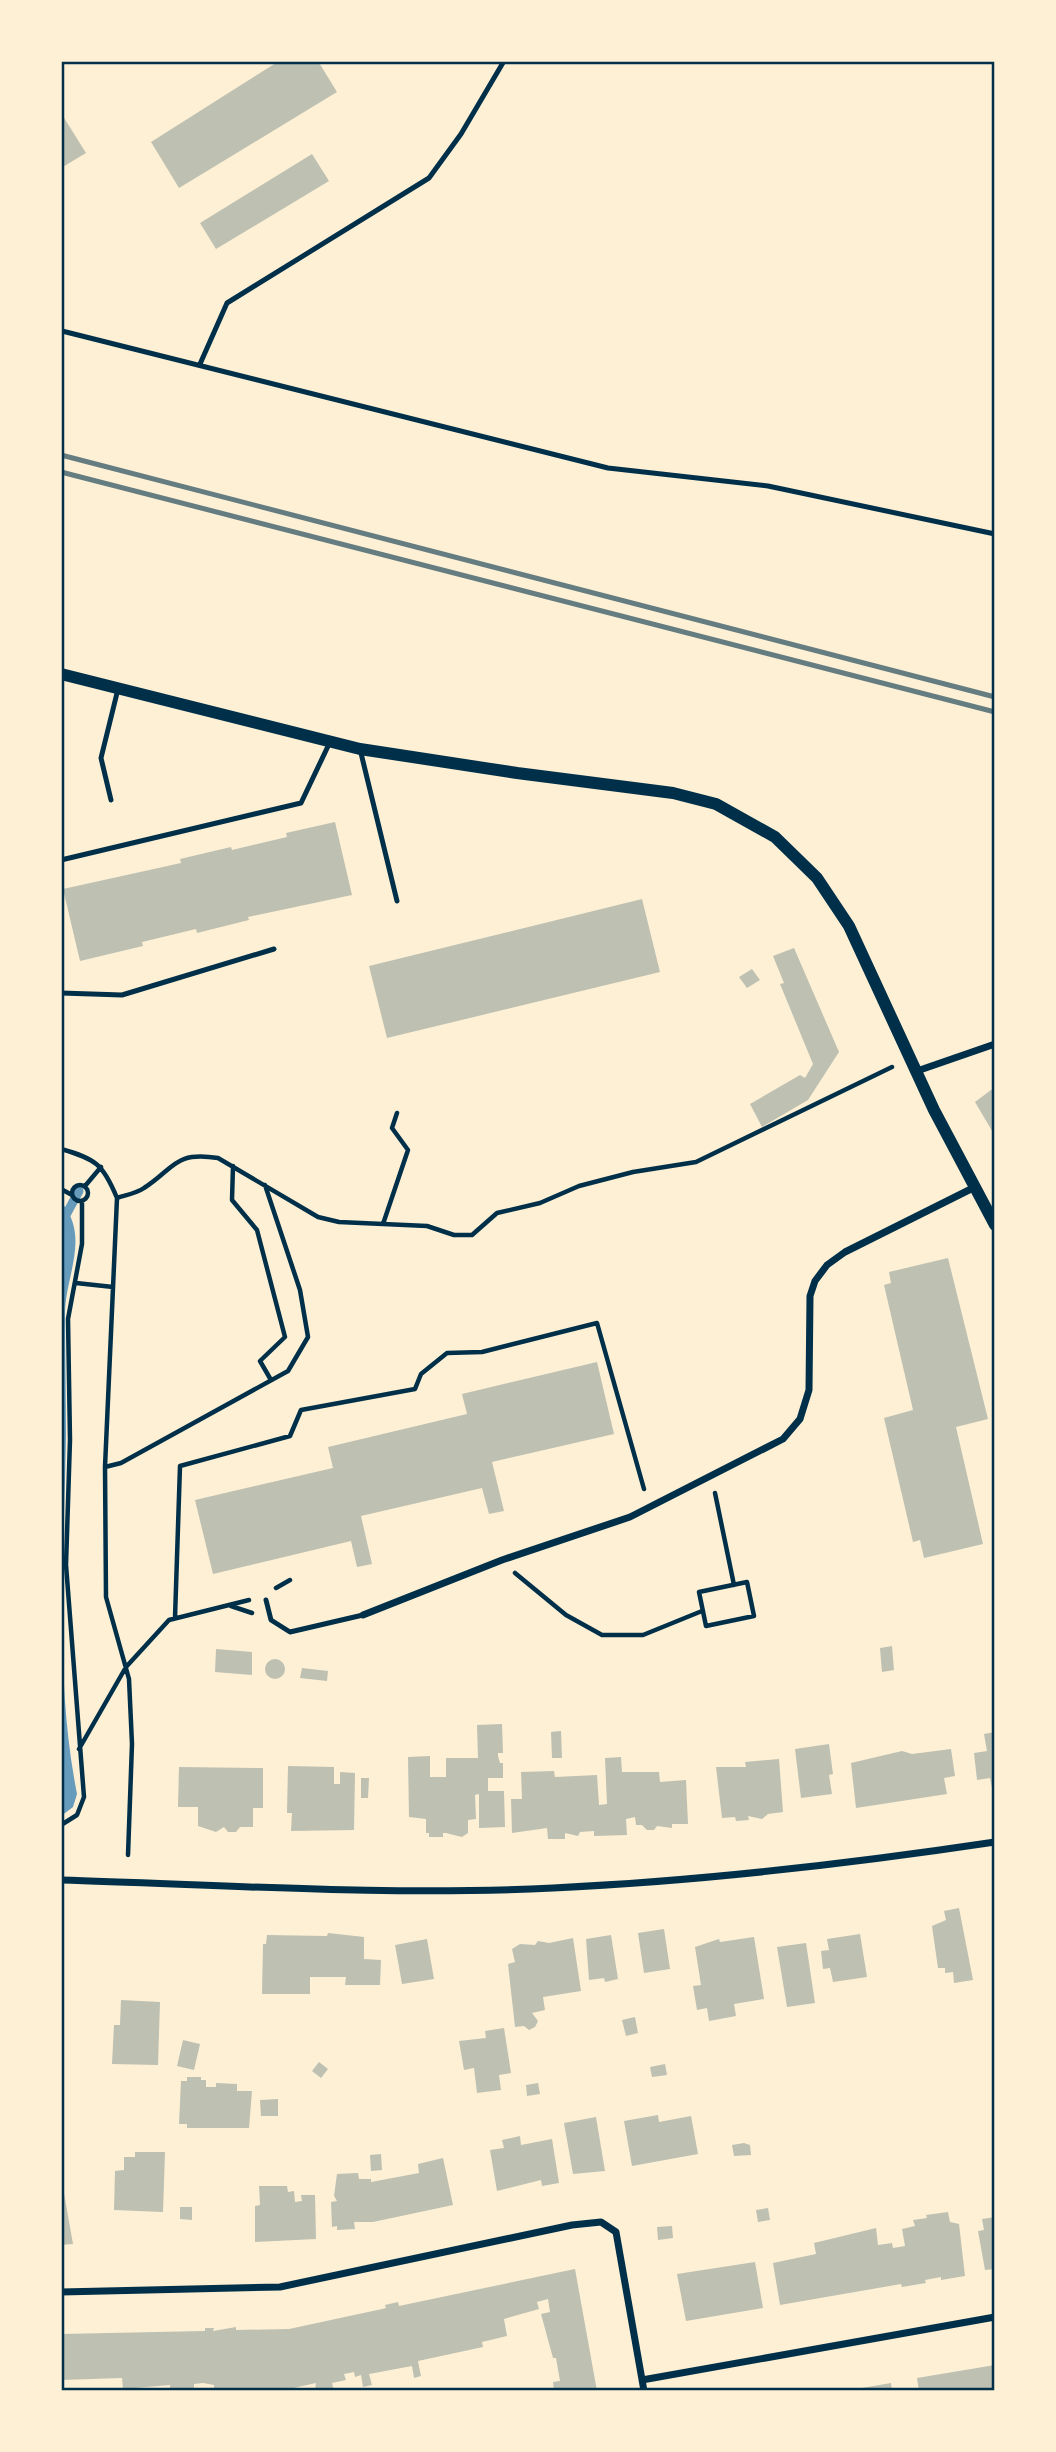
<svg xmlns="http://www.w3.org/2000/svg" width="1056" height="2452" viewBox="0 0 1056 2452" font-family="Lato,sans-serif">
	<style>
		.water { fill: #669bbc }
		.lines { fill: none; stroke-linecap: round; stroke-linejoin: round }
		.stream { stroke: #669bbc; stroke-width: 9 }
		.building { fill: #bec0b2 }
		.path { stroke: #003049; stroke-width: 4.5 }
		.service { stroke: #003049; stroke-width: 5 }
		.minor { stroke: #003049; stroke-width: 7 }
		.tertiary { stroke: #003049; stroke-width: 12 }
		.rail { stroke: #657d81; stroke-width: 5 }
		.neatline { fill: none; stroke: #003049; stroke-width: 2.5 }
	</style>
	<rect width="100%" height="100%" fill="#fdf0d5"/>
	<path class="water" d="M 61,1202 C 91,1236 65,1276 65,1314 C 65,1355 66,1396 66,1437 C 64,1556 54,1676 77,1794 L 73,1807 L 61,1816 Z"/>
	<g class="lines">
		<path class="stream" d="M 61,1224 L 79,1191"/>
	</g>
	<path class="building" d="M 279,61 L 318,61 L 337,92 L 179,188 L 151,142 Z
		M 61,113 L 86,153 L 61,168 Z
		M 312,154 L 329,181 L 216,249 L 200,223 Z
		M 335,822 L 352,895 L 248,917 L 249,920 L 197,933 L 196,929 L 142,942 L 143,946 L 80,961 L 63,889 L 181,863 L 180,859 L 231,847 L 232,850 L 287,837 L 286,833 Z
		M 642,899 L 660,972 L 387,1038 L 369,966 Z
		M 794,948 L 839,1052 L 808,1100 L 762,1127 L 750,1104 L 800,1075 L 805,1078 L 813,1064 L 780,984 L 784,983 L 773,956 Z
		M 752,969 L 760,980 L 747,988 L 739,977 Z
		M 995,1087 L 995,1136 L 975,1102 Z
		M 948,1258 L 988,1419 L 956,1427 L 983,1544 L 924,1558 L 920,1540 L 913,1542 L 884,1418 L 913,1410 L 884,1285 L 891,1283 L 889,1272 Z
		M 597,1362 L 614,1434 L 492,1462 L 504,1511 L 489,1514 L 482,1488 L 361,1516 L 372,1564 L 357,1567 L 351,1541 L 213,1574 L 195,1500 L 333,1468 L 328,1447 L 467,1414 L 462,1394 Z
		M 892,1646 L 894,1670 L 882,1672 L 880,1648 Z
		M 216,1649 L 252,1652 L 252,1675 L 215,1672 Z
		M265 1669a10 10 0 1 1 20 0a10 10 0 1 1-20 0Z
		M 302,1668 L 328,1671 L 327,1681 L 300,1678 Z
		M 502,1724 L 503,1753 L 498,1753 L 498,1756 L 500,1763 L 503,1763 L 503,1778 L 488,1778 L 488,1791 L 504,1791 L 505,1827 L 479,1828 L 479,1794 L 475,1795 L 476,1819 L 468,1820 L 468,1833 L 462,1837 L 446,1833 L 443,1833 L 443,1837 L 429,1837 L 429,1833 L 426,1833 L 426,1819 L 409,1817 L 408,1757 L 430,1756 L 430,1777 L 446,1777 L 446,1758 L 478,1758 L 477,1725 Z
		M 561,1731 L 562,1758 L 552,1758 L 551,1732 Z
		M 995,1732 L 995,1788 L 992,1788 L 990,1778 L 977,1780 L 974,1753 L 987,1751 L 984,1734 Z
		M 829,1744 L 833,1774 L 829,1775 L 832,1794 L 801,1798 L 795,1749 Z
		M 951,1749 L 955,1776 L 944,1778 L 947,1794 L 856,1808 L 851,1763 L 902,1751 L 912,1754 Z
		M 621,1757 L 622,1772 L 659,1772 L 660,1782 L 686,1780 L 688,1824 L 672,1824 L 672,1828 L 657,1826 L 654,1830 L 647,1830 L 642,1825 L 636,1825 L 635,1817 L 626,1819 L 627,1835 L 594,1836 L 594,1831 L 580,1832 L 578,1836 L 565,1833 L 565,1839 L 548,1839 L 547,1828 L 512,1833 L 511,1799 L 522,1799 L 521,1772 L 554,1771 L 555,1777 L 597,1775 L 599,1805 L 607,1804 L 605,1758 Z
		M 779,1759 L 783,1812 L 768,1814 L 762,1819 L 748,1816 L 749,1820 L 736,1821 L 735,1817 L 722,1818 L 716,1767 L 746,1767 L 745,1762 Z
		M 288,1766 L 334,1767 L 334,1784 L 340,1784 L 340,1772 L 355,1773 L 354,1830 L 291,1831 L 292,1813 L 287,1813 Z
		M 179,1767 L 263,1768 L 263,1808 L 253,1808 L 253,1827 L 240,1827 L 236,1832 L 228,1832 L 224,1827 L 216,1832 L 198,1826 L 198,1807 L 178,1807 Z
		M 361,1778 L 369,1778 L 368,1798 L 361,1798 Z
		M 959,1908 L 973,1980 L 954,1983 L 953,1972 L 945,1973 L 945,1968 L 938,1968 L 932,1926 L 946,1920 L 944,1911 Z
		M 664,1929 L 670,1969 L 644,1973 L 638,1933 Z
		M 328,1933 L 364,1937 L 364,1959 L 381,1960 L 380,1985 L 345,1985 L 346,1977 L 310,1977 L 310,1994 L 262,1994 L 263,1944 L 266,1944 L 267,1935 L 327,1936 Z
		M 860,1934 L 867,1977 L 833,1982 L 830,1968 L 823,1969 L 821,1951 L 829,1950 L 827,1939 Z
		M 611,1935 L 618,1979 L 605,1982 L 604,1978 L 589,1980 L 586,1939 Z
		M 754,1937 L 764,1999 L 734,2004 L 736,2016 L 709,2021 L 707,2008 L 697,2010 L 693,1986 L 701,1985 L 695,1947 L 719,1939 L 720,1942 Z
		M 573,1938 L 581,1991 L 543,1997 L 545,2010 L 532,2013 L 538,2021 L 535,2027 L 529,2030 L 524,2026 L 515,2027 L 508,1964 L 515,1962 L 512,1949 L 520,1944 L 535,1945 L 538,1941 L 549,1943 Z
		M 427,1939 L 434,1979 L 402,1984 L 395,1945 Z
		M 806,1943 L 815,2003 L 787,2007 L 777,1947 Z
		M 121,2000 L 160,2002 L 158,2065 L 112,2064 L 114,2025 L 120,2025 Z
		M 635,2017 L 638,2033 L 626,2036 L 622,2020 Z
		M 504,2028 L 511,2073 L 499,2075 L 501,2090 L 477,2093 L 474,2068 L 464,2070 L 459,2041 L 486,2038 L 485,2031 Z
		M 183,2040 L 200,2044 L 194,2070 L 177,2066 Z
		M 319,2062 L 328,2069 L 321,2078 L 312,2071 Z
		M 665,2064 L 667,2075 L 652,2077 L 650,2067 Z
		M 187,2077 L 201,2077 L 201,2080 L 206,2080 L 206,2087 L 216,2087 L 216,2083 L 237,2084 L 237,2091 L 252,2091 L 249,2128 L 187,2128 L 187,2124 L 179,2124 L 181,2081 L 187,2081 Z
		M 538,2083 L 540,2094 L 527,2096 L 526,2085 Z
		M 278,2099 L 278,2116 L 261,2116 L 260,2100 Z
		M 658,2115 L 659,2122 L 691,2116 L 698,2154 L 632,2166 L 624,2121 Z
		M 596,2117 L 605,2171 L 573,2174 L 564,2123 Z
		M 520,2136 L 521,2145 L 552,2139 L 559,2183 L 542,2186 L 541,2180 L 497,2191 L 490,2150 L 504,2148 L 502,2140 Z
		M 744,2143 L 750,2145 L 751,2155 L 734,2156 L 732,2145 Z
		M 135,2152 L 165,2152 L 163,2212 L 114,2210 L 115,2171 L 124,2170 L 124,2157 L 135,2157 Z
		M 381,2154 L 382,2170 L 371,2171 L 370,2155 Z
		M 443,2158 L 453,2205 L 373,2222 L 354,2222 L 355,2229 L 337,2230 L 337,2226 L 332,2227 L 331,2202 L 337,2201 L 334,2196 L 337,2174 L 358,2173 L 359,2179 L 371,2179 L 371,2182 L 419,2173 L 418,2164 Z
		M 61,2176 L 73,2244 L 61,2245 Z
		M 259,2186 L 287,2186 L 288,2192 L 294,2191 L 295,2202 L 302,2201 L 301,2195 L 315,2195 L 316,2239 L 255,2242 L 255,2206 L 260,2205 Z
		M 180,2207 L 192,2207 L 192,2220 L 180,2219 Z
		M 768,2208 L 770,2220 L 758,2222 L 756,2210 Z
		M 948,2212 L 950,2222 L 959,2224 L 965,2276 L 941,2280 L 941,2277 L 925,2280 L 926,2283 L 902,2287 L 901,2284 L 780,2305 L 773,2263 L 816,2254 L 814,2243 L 876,2228 L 878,2245 L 892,2243 L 893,2248 L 905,2246 L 902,2229 L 915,2226 L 913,2220 L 927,2218 L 926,2215 Z
		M 995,2217 L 995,2269 L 985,2270 L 978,2231 L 984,2230 L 982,2219 Z
		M 672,2226 L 673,2238 L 658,2240 L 657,2227 Z
		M 755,2262 L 763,2308 L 686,2321 L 677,2274 Z
		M 575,2269 L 597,2391 L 554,2391 L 553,2382 L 560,2381 L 556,2358 L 553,2358 L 541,2314 L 550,2312 L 548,2299 L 537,2302 L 539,2309 L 504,2319 L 507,2336 L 482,2342 L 483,2347 L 418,2361 L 421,2376 L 414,2378 L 412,2366 L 369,2374 L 372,2385 L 363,2387 L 361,2375 L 355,2377 L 354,2372 L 344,2374 L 346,2380 L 332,2383 L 334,2391 L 315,2391 L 316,2383 L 280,2391 L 214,2390 L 214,2385 L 203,2383 L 194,2384 L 194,2390 L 170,2391 L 170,2385 L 123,2389 L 122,2378 L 61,2380 L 61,2334 L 205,2331 L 205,2328 L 214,2328 L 213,2331 L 236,2327 L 236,2330 L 289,2329 L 382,2309 L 386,2308 L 385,2305 L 398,2302 L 399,2306 Z
		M 995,2365 L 995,2391 L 919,2391 L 917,2378 Z
		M 891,2383 L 892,2391 L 856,2391 L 856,2389 Z"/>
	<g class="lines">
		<path class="path" d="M 61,1149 C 96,1159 103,1164 117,1198 C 126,1195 137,1193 144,1188 C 175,1168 174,1151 218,1158 L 318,1217 L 339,1222 L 427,1226 L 454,1235 L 472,1235 L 497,1213 L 540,1203 L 579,1186 L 633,1172 L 696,1162 L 892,1067
			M 233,1166 L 232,1200 L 257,1230 L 285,1337 L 260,1361 L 271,1380
			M72 1193a8 8 0 1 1 16 0a8 8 0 1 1-16 0Z
			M 85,1186 L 101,1167
			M 61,1189 L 72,1195
			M 117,1198 L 105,1467 L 106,1597 L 129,1679 L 132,1744 L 128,1855
			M 383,1224 L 408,1150 L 392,1128 L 397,1113
			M 76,1283 L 113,1287
			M 105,1467 L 121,1463 L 288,1371 L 308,1337 L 300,1290 L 265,1185
			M 715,1493 L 734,1585
			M 515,1573 L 566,1615 L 602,1635 L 643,1635 L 702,1611
			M 747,1582 L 754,1616 L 706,1626 L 699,1592 Z
			M 276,1588 L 290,1580
			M 231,1606 L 252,1613
			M 175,1618 L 180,1466 L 290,1436 L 301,1410 L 415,1389 L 421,1374 L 447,1353 L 482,1352 L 597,1323 L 644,1489
			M 79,1749 L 126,1667 L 169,1620 L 249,1600
			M 61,1825 L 77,1815 L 84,1797 L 66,1565 L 70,1440 L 68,1319 L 82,1244 L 82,1201"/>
		<path class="service" d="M 62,331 L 608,468 L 768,486 L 995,534
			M 200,364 L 227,303 L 429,178 L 461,134 L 504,61
			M 360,749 L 397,901
			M 111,800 L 101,758 L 118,689
			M 61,860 L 301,803 L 330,742
			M 61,993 L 122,995 L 274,949
			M 266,1600 L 271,1620 L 290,1632 L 363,1615"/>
		<path class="minor" d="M 917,1071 L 995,1044
			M 363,1615 L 502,1560 L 630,1517 L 783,1439 L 800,1419 L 809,1390 L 810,1296 L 815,1281 L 827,1265 L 845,1252 L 975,1187
			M 61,1880 C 225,1885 390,1896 553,1888 C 701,1881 848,1864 995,1842
			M 61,2292 L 280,2287 L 572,2225 L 601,2222 L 616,2232 L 644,2391
			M 642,2380 L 995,2317"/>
		<path class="tertiary" d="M 61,674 L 360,749 L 517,773 L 673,793 L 716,804 L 775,837 L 817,878 L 849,926 L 934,1110 L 995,1225"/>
		<path class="rail" d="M 61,455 L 995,697
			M 61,472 L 995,712"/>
	</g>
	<rect width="1056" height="2452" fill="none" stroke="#fdf0d5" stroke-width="126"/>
	<rect x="63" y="63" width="930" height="2326" class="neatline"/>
</svg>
